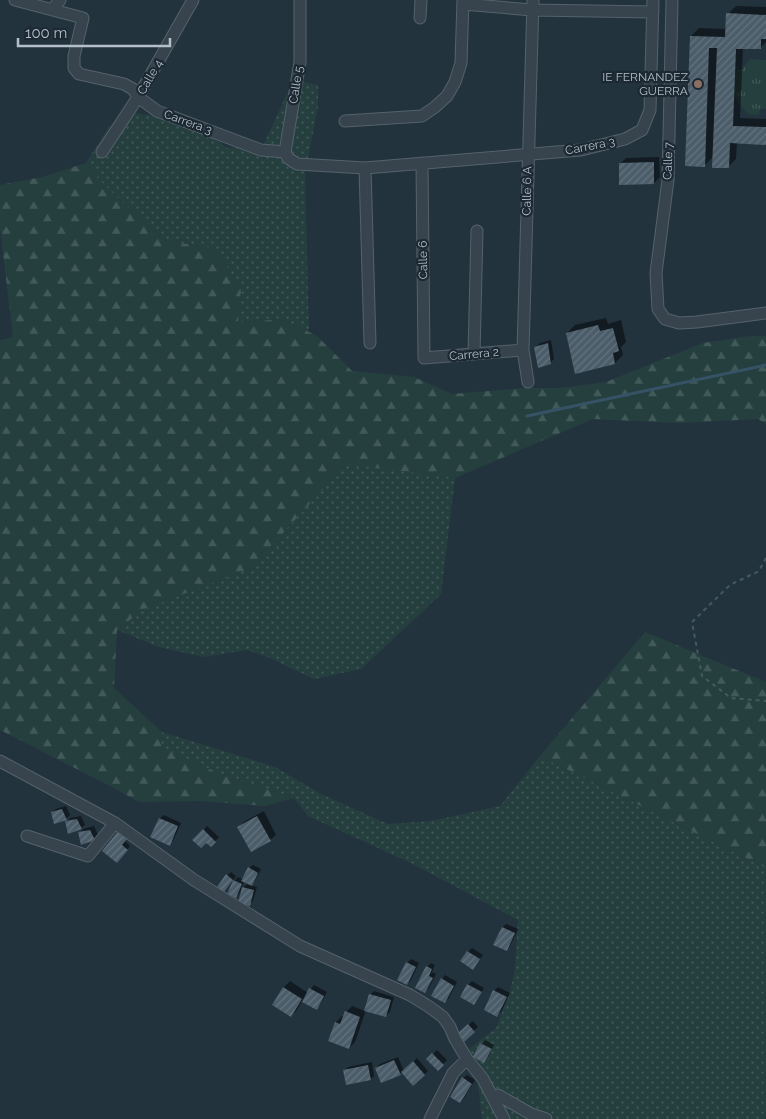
<svg xmlns="http://www.w3.org/2000/svg" width="766" height="1119" viewBox="0 0 766 1119" font-family="Raleway,sans-serif">
	<style>
		.grass { fill: url(#grass-dots) }
		.forest { fill: url(#forest-firs) }
		.park { fill: url(#park-tufts) }
		.shadow { fill: #0007; fill-rule: evenodd }
		.lines { fill: none; stroke-linecap: round; stroke-linejoin: round }
		.stream { stroke: #365266; stroke-width: 3 }
		.building { fill: url(#building-hatch) }
		.minor-casing { stroke: #55626c; stroke-width: 13 }
		.path { stroke: #435b5b; stroke-width: 2; stroke-dasharray: 4 4; stroke-linecap: butt }
		.minor { stroke: #37444e; stroke-width: 11 }
		.education-dot { fill: #8d6e63; stroke: #1c2933; stroke-width: 2 }
		.labels { text-anchor: middle; dominant-baseline: central; stroke-width: 4.5; stroke-linejoin: round; paint-order: stroke }
		.street-label { font-size: 12px; fill: #b3bfc9; stroke: #1c2933 }
		.poi-label { font-size: 12px; fill: #b3bfc9; stroke: #1c2933; text-anchor: end }
	</style>
	<defs>
		<pattern id="grass-dots" width="8" height="8" patternUnits="userSpaceOnUse" patternTransform="scale(1.25)"><rect width="8" height="8" fill="#253f3e"/><path d="M2 2h.1M6 6h.1" fill="none" stroke="#425959" stroke-width="1.8" stroke-linecap="round"/></pattern>
		<pattern id="forest-firs" width="22" height="20" patternUnits="userSpaceOnUse" patternTransform="scale(1.25)"><rect width="22" height="20" fill="#253f3e"/><path d="M5 1l3.5 6h-7zM16 11l3.5 6h-7z" fill="#425959"/></pattern>
		<pattern id="park-tufts" width="24" height="20" patternUnits="userSpaceOnUse" patternTransform="scale(1.25)"><rect width="24" height="20" fill="#253f3e"/><path d="M3 7l-1-3M5 7V3M7 7l1-3M15 17l-1-3M17 17v-4M19 17l1-3" fill="none" stroke="#425959"/></pattern>
		<pattern id="building-hatch" width="6" height="6" patternUnits="userSpaceOnUse" patternTransform="scale(1.25)"><rect width="6" height="6" fill="#4c5d6a"/><path d="M-1 1l2-2M0 6l6-6M5 7l2-2" fill="none" stroke="#63727e"/></pattern>
	</defs>
	<rect width="100%" height="100%" fill="#23333e"/>
	<path class="grass" d="M 298,81 L 318,85 L 318,106 L 305,174 L 309,332 L 281,319 L 238,323 L 241,289 L 216,249 L 163,240 L 99,180 L 86,163 L 108,128 L 126,112 L 155,116 L 180,124 L 202,129 L 227,148 L 264,144 L 285,98 Z
		M 347,463 L 455,478 L 441,594 L 361,669 L 314,679 L 270,658 L 247,650 L 204,657 L 159,647 L 117,630 L 144,609 L 249,569 Z
		M 162,732 L 275,767 L 321,794 L 388,824 L 431,821 L 500,806 L 540,756 L 766,868 L 766,1119 L 482,1119 L 478,1083 L 460,1056 L 496,1028 L 510,992 L 515,969 L 518,920 L 413,864 L 308,816 L 294,798 L 225,776 L 160,747 Z"/>
	<path class="forest" d="M 86,163 L 99,180 L 163,240 L 216,249 L 241,289 L 238,323 L 281,319 L 309,332 L 317,336 L 352,371 L 414,377 L 452,394 L 525,388 L 560,388 L 606,382 L 703,343 L 750,336 L 766,336 L 766,424 L 758,419 L 680,423 L 593,419 L 455,478 L 347,464 L 249,569 L 144,609 L 117,630 L 114,688 L 162,732 L 161,747 L 225,776 L 294,798 L 265,806 L 200,801 L 139,802 L 112,787 L 0,730 L 0,340 L 13,337 L 0,227 L 0,185 L 42,177 Z
		M 645,632 L 766,682 L 766,868 L 540,756 Z"/>
	<path class="park" d="M 750,59 L 766,60 L 766,109 L 760,109 L 759,115 L 748,114 L 734,97 L 735,71 L 741,70 Z"/>
	<path class="shadow" d="M 736,6 L 766,7 L 766,42 L 760,48 L 743,48 L 740,118 L 766,119 L 766,144 L 737,142 L 736,159 L 728,167 L 714,156 L 704,166 L 691,36 L 699,28 L 727,29 L 728,14 Z
		M 659,157 L 660,177 L 654,183 L 620,164 L 626,158 Z
		M 606,318 L 608,324 L 621,320 L 626,342 L 621,347 L 623,355 L 615,363 L 576,372 L 567,333 L 575,325 Z
		M 551,340 L 554,359 L 550,363 L 536,347 L 540,343 Z
		M 66,806 L 70,815 L 66,819 L 52,812 L 56,809 Z
		M 264,811 L 276,835 L 270,840 L 239,827 L 245,821 Z
		M 164,815 L 181,823 L 173,841 L 169,845 L 152,837 L 160,818 Z
		M 81,816 L 85,825 L 81,828 L 67,822 L 70,818 Z
		M 94,826 L 98,835 L 94,839 L 80,833 L 83,829 Z
		M 207,826 L 219,837 L 211,846 L 206,841 L 194,840 Z
		M 119,832 L 130,835 L 125,841 L 130,846 L 120,858 Z
		M 253,865 L 261,869 L 255,881 L 251,885 L 257,887 L 253,901 L 249,905 L 243,889 L 236,897 L 234,881 L 238,877 L 243,879 L 249,868 ZM 245,881 L 248,883 L 241,890 L 241,889 Z
		M 231,872 L 236,876 L 228,887 L 227,875 Z
		M 506,924 L 518,929 L 510,946 L 507,950 L 503,927 Z
		M 472,948 L 483,955 L 476,964 L 468,952 Z
		M 411,959 L 419,963 L 411,980 L 407,983 L 407,963 Z
		M 431,963 L 435,965 L 432,972 L 436,974 L 429,988 L 425,992 L 427,967 Z
		M 445,975 L 457,982 L 449,998 L 445,1002 L 442,979 Z
		M 290,981 L 308,993 L 314,985 L 327,992 L 320,1005 L 317,1008 L 302,1001 L 297,1010 L 291,1016 L 274,1005 L 284,987 Z
		M 472,981 L 484,988 L 477,1000 L 474,1003 L 468,985 Z
		M 498,987 L 510,993 L 501,1012 L 497,1015 L 494,991 Z
		M 374,991 L 394,997 L 390,1012 L 386,1016 L 366,1010 L 355,1042 L 349,1048 L 329,1041 L 336,1022 L 342,1016 L 344,1017 L 346,1012 L 352,1006 L 365,1011 L 370,995 Z
		M 473,1021 L 478,1027 L 464,1040 L 462,1030 Z
		M 485,1040 L 494,1045 L 488,1058 L 484,1062 L 481,1044 Z
		M 437,1050 L 447,1060 L 438,1069 L 428,1059 Z
		M 398,1057 L 404,1071 L 417,1058 L 428,1071 L 413,1085 L 402,1072 L 400,1074 L 376,1068 L 380,1064 Z
		M 372,1062 L 374,1076 L 371,1079 L 344,1071 L 348,1067 Z
		M 467,1075 L 475,1080 L 464,1098 L 460,1102 L 463,1078 Z"/>
	<g class="lines">
		<path class="stream" d="M 527,416 L 766,365"/>
	</g>
	<path class="building" d="M 726,13 L 766,15 L 766,39 L 761,39 L 761,49 L 736,49 L 733,126 L 766,127 L 766,145 L 730,143 L 729,168 L 712,168 L 717,48 L 709,48 L 705,167 L 685,166 L 690,36 L 725,37 Z
		M 654,162 L 654,184 L 619,185 L 619,163 Z
		M 598,325 L 600,331 L 613,328 L 619,351 L 613,353 L 615,364 L 575,374 L 566,333 Z
		M 548,343 L 551,364 L 538,368 L 534,347 Z
		M 62,809 L 67,820 L 54,824 L 51,812 Z
		M 257,816 L 271,841 L 251,852 L 237,827 Z
		M 159,818 L 178,826 L 170,846 L 150,837 Z
		M 77,819 L 82,829 L 68,834 L 65,821 Z
		M 203,829 L 216,842 L 211,847 L 206,843 L 201,848 L 192,840 Z
		M 90,830 L 95,840 L 81,845 L 78,832 Z
		M 118,831 L 127,839 L 122,845 L 128,850 L 117,863 L 102,851 Z
		M 248,867 L 258,873 L 252,886 L 241,881 Z
		M 226,874 L 233,880 L 224,892 L 217,887 Z
		M 233,880 L 242,884 L 236,898 L 227,894 Z
		M 242,887 L 254,890 L 250,906 L 238,903 Z
		M 502,927 L 515,933 L 507,951 L 493,945 Z
		M 467,951 L 480,959 L 473,970 L 460,961 Z
		M 406,962 L 416,967 L 407,985 L 397,980 Z
		M 426,966 L 432,969 L 429,976 L 433,978 L 425,993 L 415,988 Z
		M 441,978 L 454,986 L 445,1003 L 431,996 Z
		M 467,984 L 482,992 L 474,1005 L 460,997 Z
		M 283,987 L 302,999 L 291,1017 L 272,1005 Z
		M 309,988 L 324,996 L 317,1010 L 302,1002 Z
		M 493,990 L 507,997 L 497,1017 L 484,1010 Z
		M 369,994 L 391,1000 L 386,1017 L 364,1011 Z
		M 345,1011 L 360,1017 L 349,1049 L 328,1041 L 335,1022 L 340,1024 Z
		M 468,1024 L 475,1032 L 464,1042 L 457,1034 Z
		M 480,1043 L 492,1049 L 484,1063 L 473,1057 Z
		M 432,1053 L 444,1065 L 438,1071 L 426,1059 Z
		M 394,1060 L 401,1075 L 381,1083 L 375,1068 Z
		M 413,1061 L 425,1075 L 413,1086 L 401,1072 Z
		M 368,1065 L 371,1080 L 346,1085 L 343,1070 Z
		M 462,1077 L 472,1084 L 460,1103 L 450,1097 Z"/>
	<g class="lines">
		<defs>
			<path id="minor" d="M 15,0 L 83,18 L 74,56 L 74,68 L 79,74 L 124,84 L 133,89 L 138,97 L 157,111 L 261,150 L 285,152
				M 300,0 L 300,62 L 285,152 L 288,158 L 297,164 L 365,168 L 581,150 L 625,139 L 642,130 L 650,110 L 653,0
				M 672,0 L 668,180 L 656,273 L 658,309 L 665,319 L 679,323 L 697,322 L 766,313
				M 463,4 L 532,10 L 653,12
				M 52,10 L 60,0
				M 420,18 L 421,0
				M 345,121 L 422,116 L 435,107 L 447,96 L 455,82 L 461,63 L 463,0
				M 102,152 L 138,97 L 193,0
				M 422,163 L 424,358 L 523,350
				M 365,168 L 370,343
				M 474,354 L 477,231
				M 528,382 L 523,350 L 533,0
				M 0,761 L 115,823 L 194,880 L 300,946 L 410,995 L 428,1006 L 443,1017 L 450,1027 L 455,1039 L 467,1059 L 483,1079 L 504,1119
				M 27,836 L 88,856 L 115,823
				M 493,1098 L 498,1095 L 531,1114 L 546,1119
				M 430,1119 L 453,1073 L 467,1059"/>
		</defs>
		<use href="#minor" class="minor-casing"/>
		<path class="path" d="M 766,558 L 759,571 L 730,585 L 692,622 L 702,676 L 731,698 L 766,701"/>
		<use href="#minor" class="minor"/>
	</g>
	<circle class="education-dot" cx="698" cy="84" r="5"/>
	<g class="labels">
		<g class="street-label">
			<text transform="translate(150 77) rotate(-60)">Calle 4</text>
			<text transform="translate(296 85) rotate(-81)">Calle 5</text>
			<text transform="translate(188 122) rotate(20)">Carrera 3</text>
			<text transform="translate(590 146) rotate(-11)">Carrera 3</text>
			<text transform="translate(668 161) rotate(-88)">Calle 7</text>
			<text transform="translate(527 191) rotate(-89)">Calle 6 A</text>
			<text transform="translate(423 260) rotate(-91)">Calle 6</text>
			<text transform="translate(474 354) rotate(-5)">Carrera 2</text>
		</g>
		<g class="poi-label">
			<text x="688" y="77">IE FERNANDEZ<tspan x="688" dy="14">GUERRA</tspan></text>
		</g>
	</g>
	<path d="M18 38v8h152v-8" fill="none" stroke="#b3bfc9" stroke-width="2.5"/>
	<text x="25" y="38" font-size="15" fill="#b3bfc9" stroke="#1c2933" stroke-width="4" paint-order="stroke">100 m</text>
</svg>
